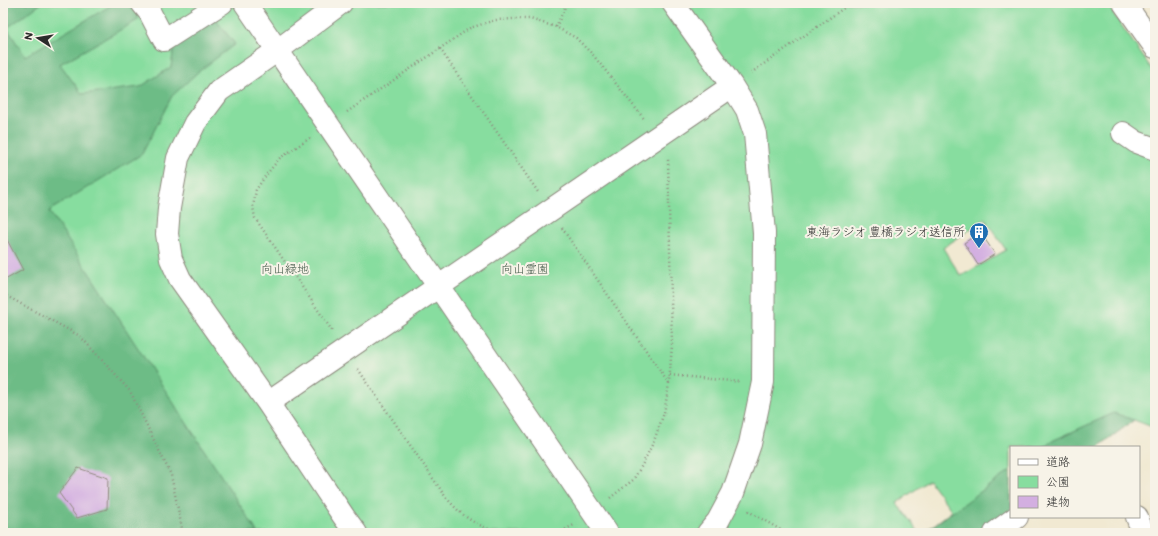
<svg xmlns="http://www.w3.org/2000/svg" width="1158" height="536" viewBox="0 0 1158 536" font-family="Itim,'Klee One',sans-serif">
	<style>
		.green { fill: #87dd9f; stroke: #598465; fill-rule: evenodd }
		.forest { fill: #6dbc86; stroke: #4c7458 }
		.building { fill: #d3afe1 }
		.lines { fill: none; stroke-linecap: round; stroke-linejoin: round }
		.minor-casing { stroke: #8e8a7e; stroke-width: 24 }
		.path { stroke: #8e8a7e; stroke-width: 2.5; stroke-dasharray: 1 3; stroke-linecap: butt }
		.minor { stroke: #fff; stroke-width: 22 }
		.labels { text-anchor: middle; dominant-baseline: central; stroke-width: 4; stroke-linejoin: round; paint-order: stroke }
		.poi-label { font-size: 12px; fill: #2b2b2b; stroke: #f7f3e8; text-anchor: end }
		.park-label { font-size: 12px; fill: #425848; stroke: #f7f3e8 }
	</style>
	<rect width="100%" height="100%" fill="#f7f3e8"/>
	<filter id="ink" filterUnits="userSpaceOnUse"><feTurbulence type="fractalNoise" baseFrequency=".025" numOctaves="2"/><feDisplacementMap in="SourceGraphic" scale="8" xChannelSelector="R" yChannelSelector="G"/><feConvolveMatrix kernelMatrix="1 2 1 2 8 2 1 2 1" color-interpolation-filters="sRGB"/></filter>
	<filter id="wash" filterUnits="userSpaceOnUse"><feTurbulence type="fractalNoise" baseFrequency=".012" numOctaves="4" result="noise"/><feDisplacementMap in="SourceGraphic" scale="16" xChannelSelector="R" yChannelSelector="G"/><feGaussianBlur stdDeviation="0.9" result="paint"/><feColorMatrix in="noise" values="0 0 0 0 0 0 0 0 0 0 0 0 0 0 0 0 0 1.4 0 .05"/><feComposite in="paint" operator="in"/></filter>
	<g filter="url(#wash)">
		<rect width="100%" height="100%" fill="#f1e9d2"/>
		<path class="green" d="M 3,3 L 1106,3 L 1155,74 L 1155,428 L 1134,420 L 1098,447 L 1011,447 L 1011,512 L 984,533 L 923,533 L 952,511 L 929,480 L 897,503 L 919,533 L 3,533 ZM 985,219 L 1006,250 L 961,276 L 943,248 Z"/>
		<path class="forest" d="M 3,3 L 42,3 L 7,28 L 25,56 L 115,3 L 134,5 L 138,11 L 138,20 L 60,64 L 82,94 L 140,87 L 171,67 L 175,40 L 215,19 L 235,44 L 198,72 L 172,96 L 142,154 L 49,211 L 258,533 L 3,533 Z
			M 1114,413 L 1134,420 L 1098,447 L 1044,447 L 1054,440 Z
			M 1011,470 L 1011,512 L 984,533 L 923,533 Z"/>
		<g id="blocks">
			<path class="building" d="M 3,232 L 23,270 L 3,281 Z
				M 980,232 L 995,254 L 978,265 L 964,243 Z
				M 78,468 L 108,478 L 107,509 L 77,518 L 59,493 Z"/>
		</g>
	</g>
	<g filter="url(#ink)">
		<use href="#blocks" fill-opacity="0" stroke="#8e8a7e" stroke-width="1"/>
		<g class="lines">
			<defs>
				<path id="minor" d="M 142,3 L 150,13 L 164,40 L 222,3
					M 245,3 L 607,533
					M 341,3 L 278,50 L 219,91 L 195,123 L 178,158 L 169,208 L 167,234 L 171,259 L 180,279 L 268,403 L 344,517 L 356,533
					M 673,3 L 732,86 L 747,110 L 755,134 L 764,233 L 763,382 L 750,444 L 733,493 L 718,521 L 708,533
					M 1124,3 L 1155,47
					M 1123,133 L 1136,142 L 1155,149
					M 268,403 L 732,86
					M 1137,517 L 1143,533
					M 995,533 L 1017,517"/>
			</defs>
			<use href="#minor" class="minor-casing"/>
			<path class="path" d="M 556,27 L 567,3
				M 440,49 L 538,192
				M 751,73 L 851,3
				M 347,112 L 470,28 L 495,20 L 512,19 L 530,19 L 556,27 L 576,38 L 593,55 L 645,120
				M 310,138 L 280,158 L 266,175 L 256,190 L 253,207 L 255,218 L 333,332
				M 562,228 L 669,384
				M 3,294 L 80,336 L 130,391 L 171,475 L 183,533
				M 358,369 L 445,496 C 462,517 476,526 502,533
				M 670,375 L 741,382
				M 610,498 L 633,480 L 641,467 L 654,441 L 664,413 L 669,384 L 672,345 L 668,157
				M 748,511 L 786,533
				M 558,533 L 574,525"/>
			<use href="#minor" class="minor"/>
		</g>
	</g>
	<defs>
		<symbol id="building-pin" viewBox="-11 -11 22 30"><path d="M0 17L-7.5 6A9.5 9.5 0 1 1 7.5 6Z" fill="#1f6fb2" stroke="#f7f3e8"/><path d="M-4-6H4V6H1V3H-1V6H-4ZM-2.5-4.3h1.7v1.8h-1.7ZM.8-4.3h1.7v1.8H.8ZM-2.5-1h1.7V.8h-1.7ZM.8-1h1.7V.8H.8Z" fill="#fff"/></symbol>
	</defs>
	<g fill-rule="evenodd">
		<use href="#building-pin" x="968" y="221" width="22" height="30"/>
	</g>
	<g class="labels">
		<g class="poi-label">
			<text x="965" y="232">東海ラジオ 豊橋ラジオ送信所</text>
		</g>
		<g class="park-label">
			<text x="285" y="269">向山緑地</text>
			<text x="525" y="269">向山霊園</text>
		</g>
	</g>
	<rect width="1158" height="536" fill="none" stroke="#f7f3e8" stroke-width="16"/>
	<rect x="1010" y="446" width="130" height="72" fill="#f7f3e8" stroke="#a5a39c"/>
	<rect x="1018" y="459" width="20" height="6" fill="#ffffff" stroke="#a5a39c"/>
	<text x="1046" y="466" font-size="12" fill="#2b2b2b">道路</text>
	<rect x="1018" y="476" width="20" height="12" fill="#87dd9f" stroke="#a5a39c"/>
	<text x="1046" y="486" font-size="12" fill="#2b2b2b">公園</text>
	<rect x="1018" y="496" width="20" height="12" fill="#d3afe1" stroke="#a5a39c"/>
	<text x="1046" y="506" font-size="12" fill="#2b2b2b">建物</text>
	<g transform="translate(38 38) rotate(282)" stroke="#f7f3e8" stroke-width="3" paint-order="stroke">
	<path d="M0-3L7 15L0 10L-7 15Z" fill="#2b2b2b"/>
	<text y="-6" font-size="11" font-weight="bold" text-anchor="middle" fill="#2b2b2b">N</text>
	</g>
</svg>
